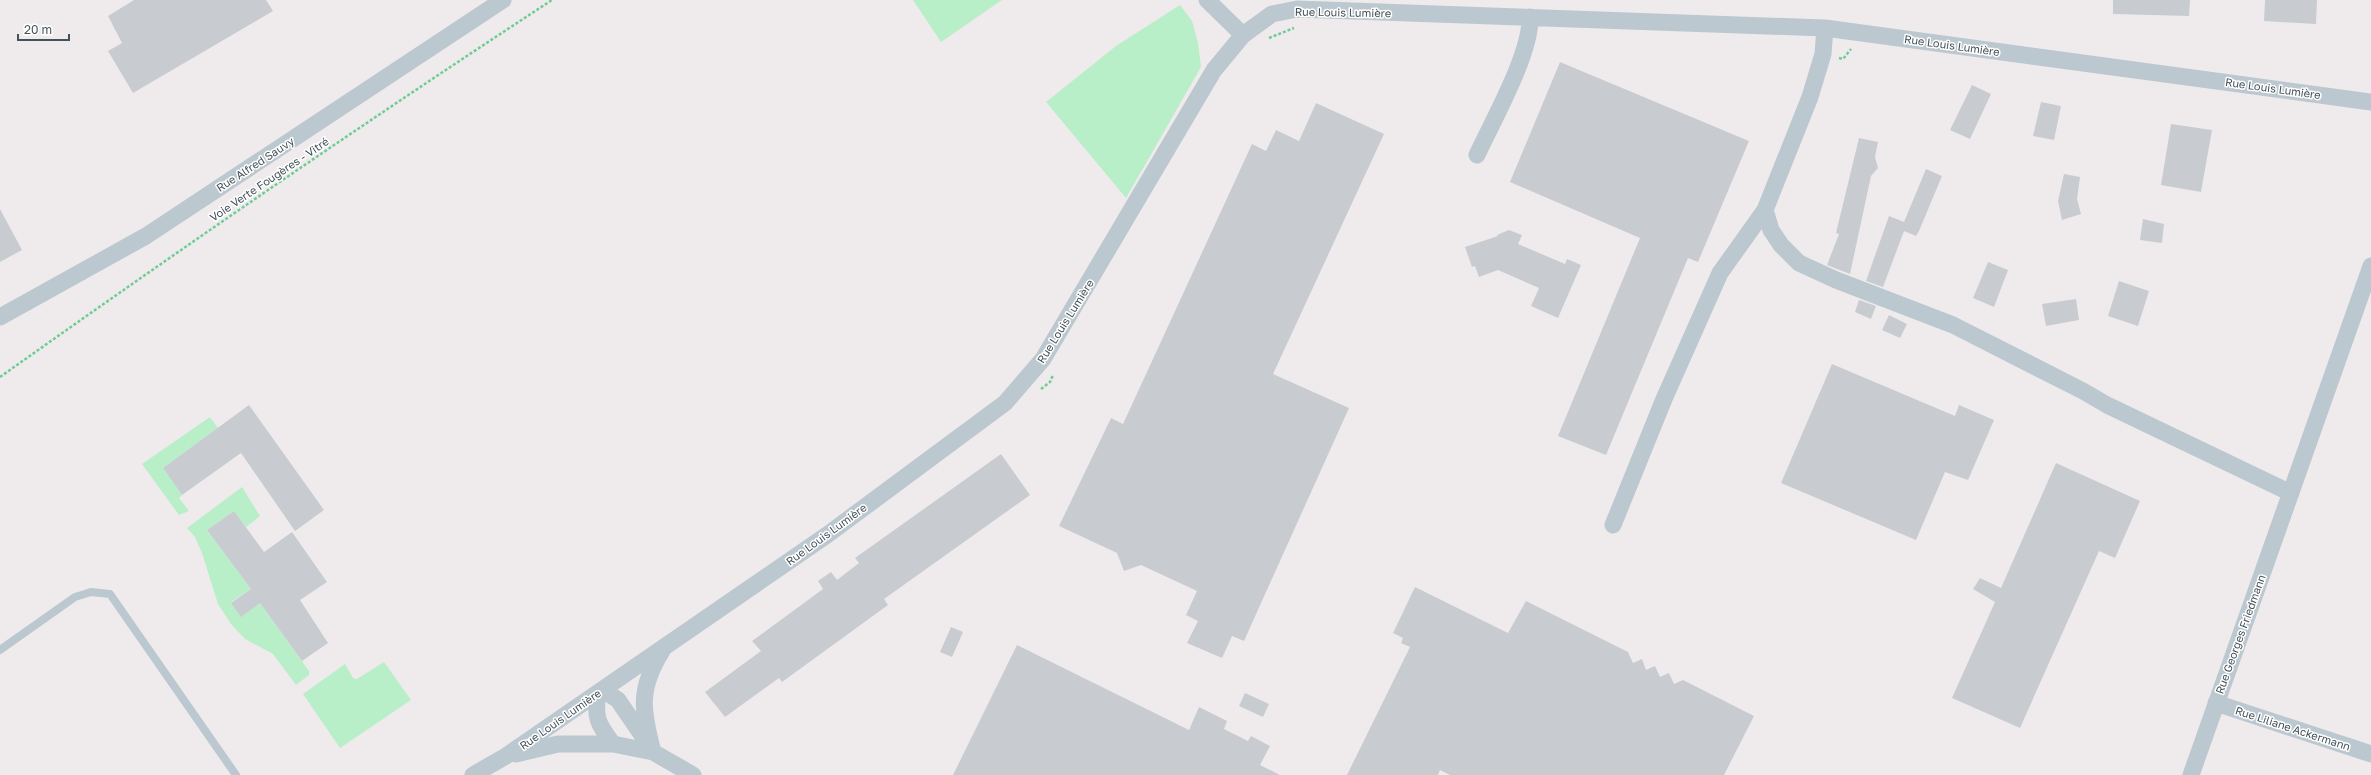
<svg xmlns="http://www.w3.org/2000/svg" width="2371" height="775" viewBox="0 0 2371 775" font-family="'Golos Text',sans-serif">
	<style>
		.green { fill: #b8eec8 }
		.building { fill: #c8ccd1 }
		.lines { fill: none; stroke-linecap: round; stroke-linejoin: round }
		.path { stroke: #70cc96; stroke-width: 2.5; stroke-dasharray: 3 2; stroke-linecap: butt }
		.service { stroke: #bcc8cf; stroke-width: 8 }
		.minor { stroke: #bcc8cf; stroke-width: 17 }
		.labels { text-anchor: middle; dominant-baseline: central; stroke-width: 3; stroke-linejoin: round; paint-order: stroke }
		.street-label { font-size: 11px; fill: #445159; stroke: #fff }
	</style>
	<rect width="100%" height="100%" fill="#efebec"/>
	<path class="green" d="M 913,0 L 1002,0 L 941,42 Z
		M 1180,5 L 1192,21 L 1198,43 L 1201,67 L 1126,198 L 1046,102 L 1116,46 Z
		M 210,417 L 218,428 L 163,468 L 182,495 L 179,498 L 189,511 L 179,515 L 142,464 Z
		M 242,487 L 260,516 L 246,527 L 234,511 L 207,530 L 251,589 L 231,602 L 241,616 L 260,603 L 309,671 L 309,675 L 296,685 L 273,654 L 245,639 L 231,624 L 218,604 L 202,553 L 195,537 L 187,528 Z
		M 384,662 L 411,700 L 340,748 L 303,694 L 345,664 L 353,678 L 357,679 Z"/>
	<path class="building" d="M 134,0 L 266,0 L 273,11 L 133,93 L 108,51 L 122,43 L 108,16 Z
		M 2113,0 L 2190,0 L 2189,16 L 2113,14 Z
		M 2265,0 L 2317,0 L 2316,24 L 2264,21 Z
		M 1560,62 L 1749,141 L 1698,262 L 1688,258 L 1606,455 L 1558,436 L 1640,238 L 1510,182 Z
		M 1972,85 L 1991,94 L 1970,139 L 1950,130 Z
		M 2041,102 L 2061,106 L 2054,140 L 2033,136 Z
		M 1316,103 L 1384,134 L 1273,374 L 1349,408 L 1244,641 L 1232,636 L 1222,658 L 1187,643 L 1198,621 L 1186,615 L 1197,591 L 1141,565 L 1124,571 L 1117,553 L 1059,526 L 1111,418 L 1123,424 L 1252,144 L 1266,151 L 1276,130 L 1299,141 Z
		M 2171,124 L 2212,130 L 2201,192 L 2161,185 Z
		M 1859,138 L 1878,142 L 1875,157 L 1878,168 L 1871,176 L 1850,274 L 1827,265 L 1839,234 L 1836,233 Z
		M 1926,169 L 1942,176 L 1919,231 L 1916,236 L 1904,231 L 1883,287 L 1866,281 L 1889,216 L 1904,222 Z
		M 2064,174 L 2080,177 L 2077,199 L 2081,214 L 2062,220 L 2058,201 Z
		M 0,209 L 22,250 L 0,262 Z
		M 2143,219 L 2164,224 L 2162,243 L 2140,240 Z
		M 1509,230 L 1522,235 L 1518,244 L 1565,264 L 1567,259 L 1581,265 L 1558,318 L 1531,306 L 1539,288 L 1498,270 L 1479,277 L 1475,266 L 1472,267 L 1465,247 L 1498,236 L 1497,235 Z
		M 1988,262 L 2008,270 L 1994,307 L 1973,298 Z
		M 2119,281 L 2149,291 L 2138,326 L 2108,316 Z
		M 2076,299 L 2079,320 L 2046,326 L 2042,304 Z
		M 1859,300 L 1876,306 L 1871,319 L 1855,312 Z
		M 1889,315 L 1907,324 L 1900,338 L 1882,330 Z
		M 1832,364 L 1955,416 L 1959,405 L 1994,420 L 1968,480 L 1945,472 L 1916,540 L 1781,483 Z
		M 249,405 L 324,510 L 295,531 L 241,453 L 182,495 L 163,468 Z
		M 1001,454 L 1030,495 L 884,599 L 888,605 L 782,682 L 779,678 L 725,717 L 705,692 L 761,651 L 752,641 L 823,589 L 818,581 L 831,572 L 837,580 L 859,563 L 855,558 Z
		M 2056,463 L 2140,501 L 2115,558 L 2099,551 L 2020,728 L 1952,698 L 1995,602 L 1973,589 L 1980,578 L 2001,588 Z
		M 234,511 L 264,552 L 292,532 L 327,582 L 300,600 L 328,643 L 302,661 L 260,603 L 241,617 L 231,603 L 251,589 L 207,530 Z
		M 1415,587 L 1508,633 L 1526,601 L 1628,652 L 1633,663 L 1642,659 L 1646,670 L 1655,666 L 1660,677 L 1669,673 L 1674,684 L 1683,680 L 1754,716 L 1724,775 L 1450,775 L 1440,770 L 1438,775 L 1347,775 L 1410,647 L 1401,643 L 1403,638 L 1393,633 Z
		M 951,627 L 963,632 L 952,657 L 940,652 Z
		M 1017,645 L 1189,730 L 1199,707 L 1227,721 L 1224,729 L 1248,741 L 1251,736 L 1270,746 L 1260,765 L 1280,775 L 953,775 Z
		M 1245,693 L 1269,704 L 1263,717 L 1239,706 Z"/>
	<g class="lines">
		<path class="path" d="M 1269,38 L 1294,28
			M 1839,58 L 1843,59 L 1851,49
			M 0,377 C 182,248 365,122 552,0
			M 1041,389 L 1050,382 L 1053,375"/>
		<path class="service" d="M 0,650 L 75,597 L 91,592 L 110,594 L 236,775"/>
		<path class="minor" d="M 1207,0 L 1243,35
			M 1477,155 C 1493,120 1531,54 1530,17
			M 1765,210 L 1771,230 L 1781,245 L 1799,263 L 1836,280 L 1953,325 L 2083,391 L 2107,405 L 2291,493
			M 0,317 L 146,236 L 503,0
			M 1613,525 L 1664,399 L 1720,273 L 1765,210 L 1810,97 L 1823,54 L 1825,28
			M 603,690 L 618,700 L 644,738
			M 598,693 C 594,718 598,724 613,744
			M 2216,703 L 2371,754
			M 653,752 C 642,711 638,689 662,651
			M 516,754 L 558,744 L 613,744 L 653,752 L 693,775
			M 473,775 L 506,756 L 827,535 L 1005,403 L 1043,359 L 1214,70 L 1243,35 L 1272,14 L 1297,9 L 1825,28 L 2371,102
			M 2191,775 L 2371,266"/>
	</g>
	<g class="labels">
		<g class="street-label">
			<text transform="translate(1343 12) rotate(1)">Rue Louis Lumière</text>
			<text transform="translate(1952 45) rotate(8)">Rue Louis Lumière</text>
			<text transform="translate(2273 88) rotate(8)">Rue Louis Lumière</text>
			<text transform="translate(255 164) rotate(-33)">Rue Alfred Sauvy</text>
			<text transform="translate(269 179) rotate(-34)">Voie Verte Fougères - Vitré</text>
			<text transform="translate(1065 321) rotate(-58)">Rue Louis Lumière</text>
			<text transform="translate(826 534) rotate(-36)">Rue Louis Lumière</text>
			<text transform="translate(2240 634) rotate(-70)">Rue Georges Friedmann</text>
			<text transform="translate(560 719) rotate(-35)">Rue Louis Lumière</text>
			<text transform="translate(2293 728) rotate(18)">Rue Liliane Ackermann</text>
		</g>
	</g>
	<path d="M18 34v6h51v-6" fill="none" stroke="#445159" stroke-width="2"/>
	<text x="24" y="34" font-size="12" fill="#445159" stroke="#ffffff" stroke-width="3" paint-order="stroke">20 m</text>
</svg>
